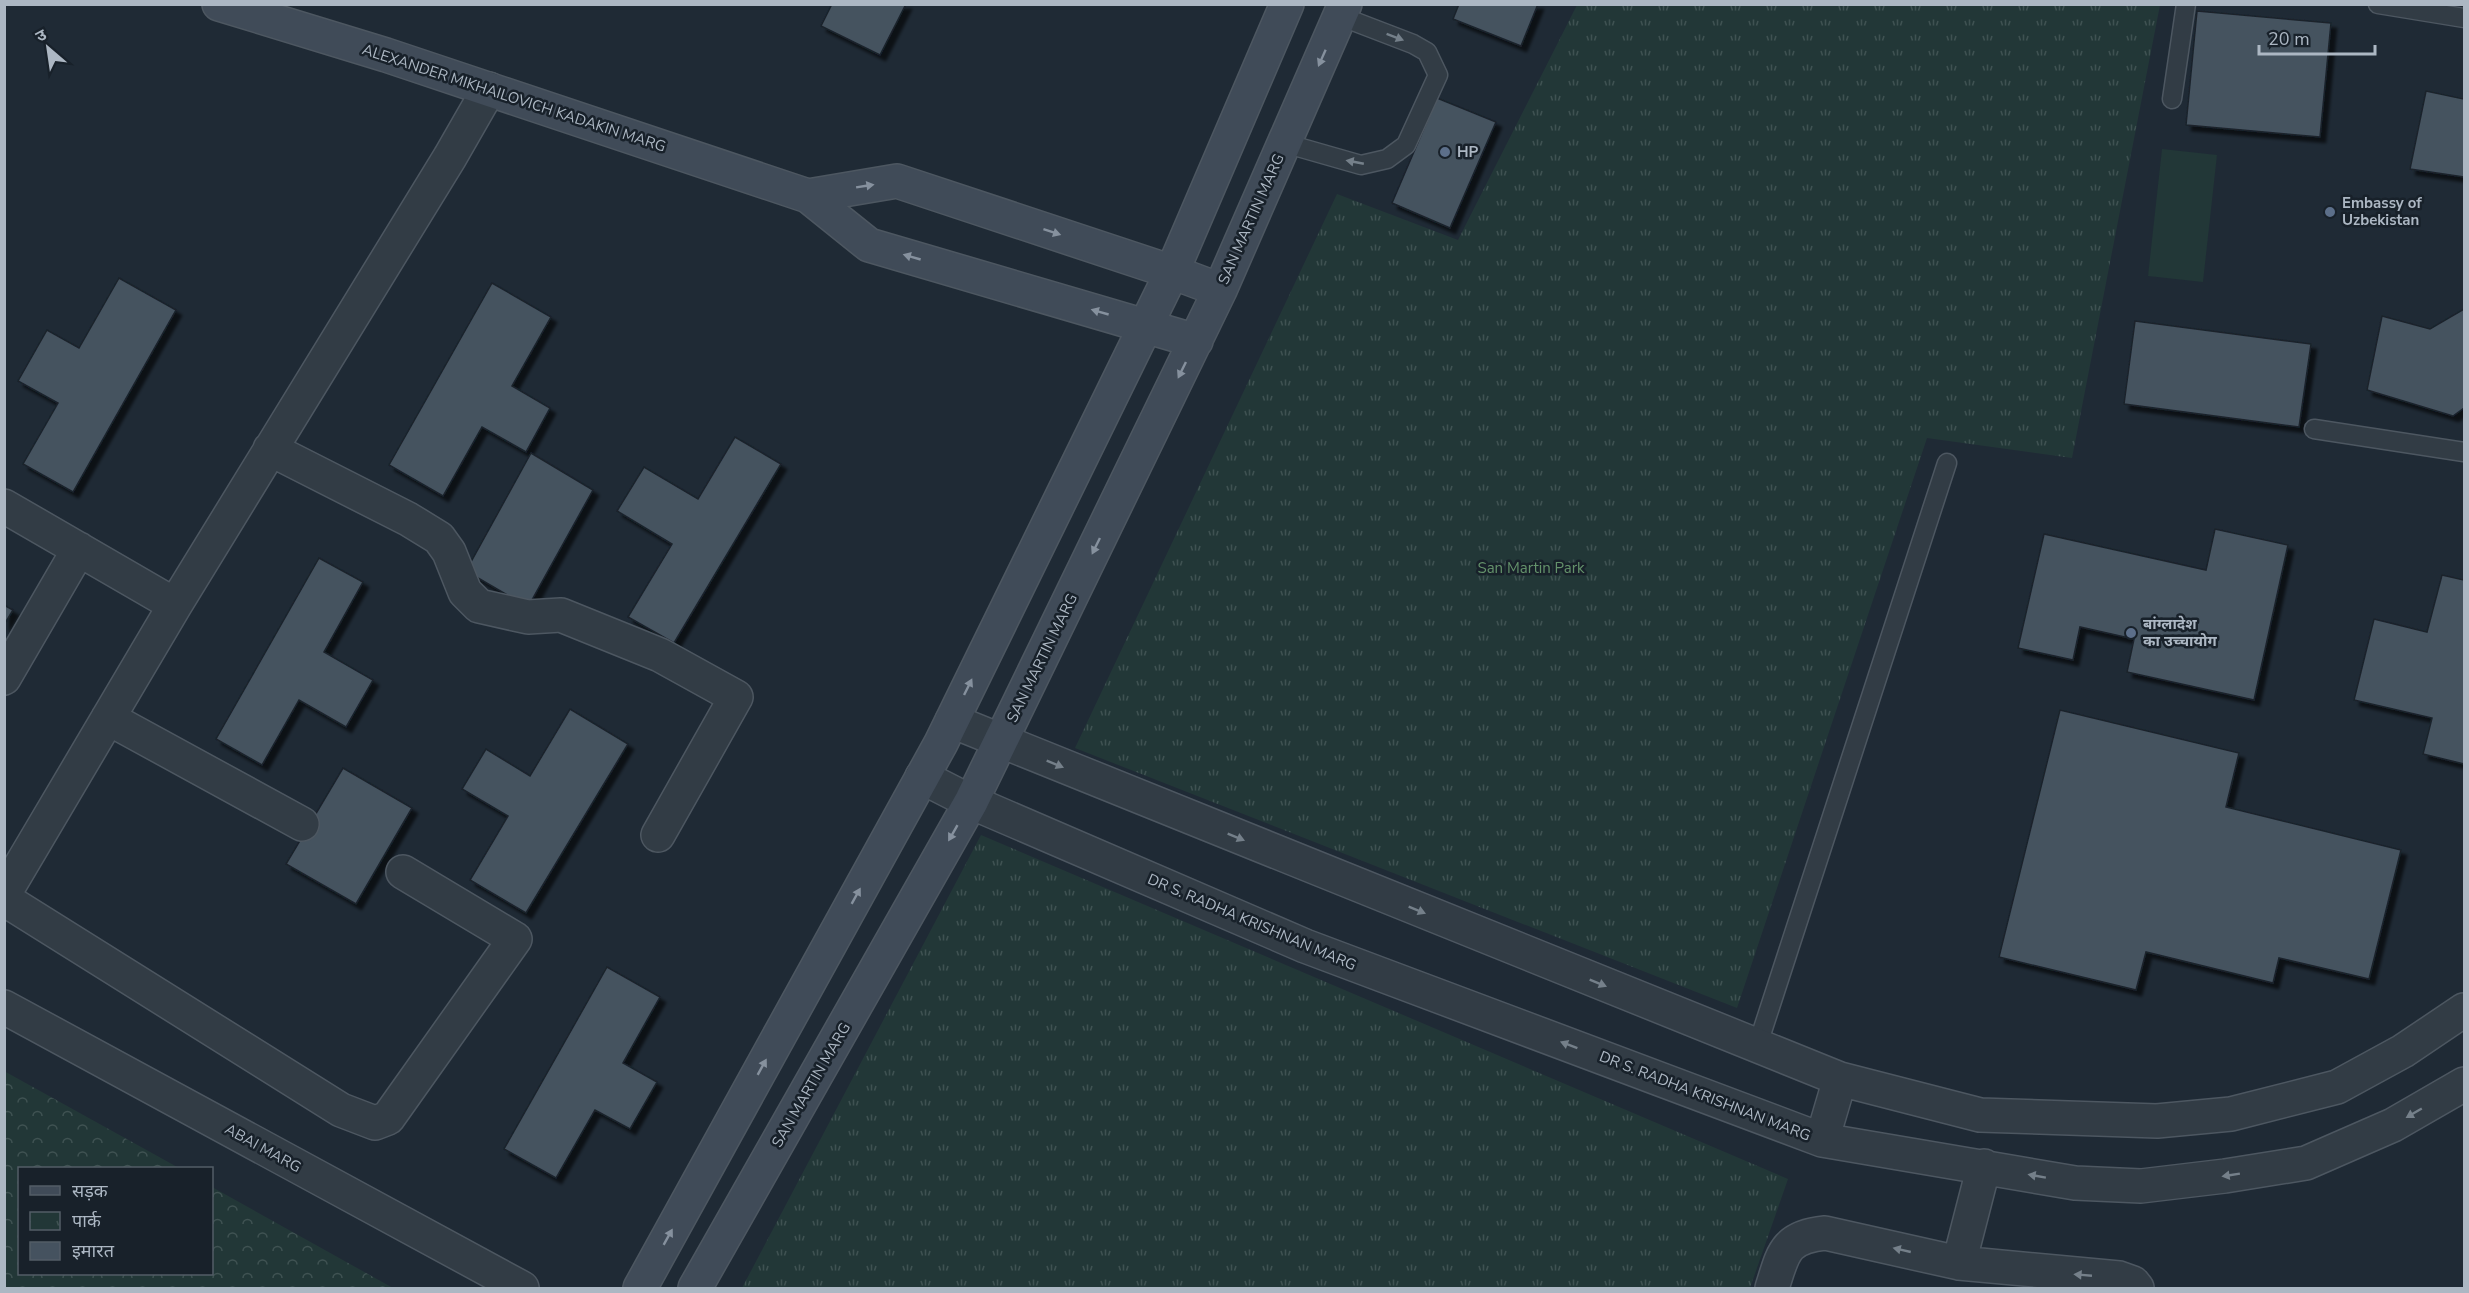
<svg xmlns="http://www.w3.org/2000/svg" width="2469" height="1293" viewBox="0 0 2469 1293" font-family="'Nunito Sans','Noto Sans Devanagari',sans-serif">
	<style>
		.grass { fill: #223737 }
		.forest { fill: url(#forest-crowns) }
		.park { fill: url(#park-tufts) }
		.building { fill: #45525f; stroke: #1a232c; stroke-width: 1.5; filter: url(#shadow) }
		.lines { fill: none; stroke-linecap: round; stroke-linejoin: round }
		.lane-casing { stroke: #4d5761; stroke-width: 21 }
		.street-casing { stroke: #4d5761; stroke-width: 36 }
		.secondary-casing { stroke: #4d5761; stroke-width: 36 }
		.lane { stroke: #323c45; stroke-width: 18 }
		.street { stroke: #323c45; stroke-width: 33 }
		.secondary { stroke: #404b58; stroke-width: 33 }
		.oneway { fill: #75808a }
		.oneway2 { fill: #86919e }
		.service-dot { fill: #5c6f8a; stroke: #18212a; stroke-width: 2 }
		.labels { text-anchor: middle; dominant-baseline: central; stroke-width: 5; stroke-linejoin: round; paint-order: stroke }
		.street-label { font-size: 15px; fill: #acb7c3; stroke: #18212a }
		.poi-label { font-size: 15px; font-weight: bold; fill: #acb7c3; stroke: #18212a; text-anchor: start }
		.park-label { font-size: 15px; fill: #64926b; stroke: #18212a }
	</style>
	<defs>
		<pattern id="forest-crowns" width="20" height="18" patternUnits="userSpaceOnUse" patternTransform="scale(1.5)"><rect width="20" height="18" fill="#223737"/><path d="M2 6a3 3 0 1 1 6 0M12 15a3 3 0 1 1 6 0" fill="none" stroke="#3f5252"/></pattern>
		<pattern id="park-tufts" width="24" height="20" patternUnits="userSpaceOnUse" patternTransform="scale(1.5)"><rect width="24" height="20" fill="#223737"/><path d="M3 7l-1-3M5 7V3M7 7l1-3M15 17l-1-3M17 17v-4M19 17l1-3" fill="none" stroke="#3f5252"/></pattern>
		<filter id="shadow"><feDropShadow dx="5.5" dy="5.5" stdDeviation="1.5" flood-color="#0009"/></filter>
	</defs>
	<rect width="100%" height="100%" fill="#1f2a35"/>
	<path class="grass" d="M 2162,149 L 2217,155 L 2203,282 L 2148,276 Z"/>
	<path class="forest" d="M 4,1071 L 179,1168 L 20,1168 L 20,1274 L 212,1274 L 212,1187 L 393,1288 L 5,1288 Z"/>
	<path class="park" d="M 1577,5 L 2160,5 L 2072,458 L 1927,438 L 1737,1008 L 1075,748 L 1337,194 L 1458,240 Z
		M 981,835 L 1788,1179 L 1750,1288 L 742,1288 Z"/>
	<path class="building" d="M 832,4 L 906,4 L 880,55 L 821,26 Z
		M 1459,4 L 1538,4 L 1521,46 L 1453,19 Z
		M 2197,11 L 2331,23 L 2320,137 L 2186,125 Z
		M 2426,91 L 2464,99 L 2464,177 L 2410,169 Z
		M 1437,98 L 1496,122 L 1450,228 L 1392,203 Z
		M 119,278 L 176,310 L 73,492 L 23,464 L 58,403 L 18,381 L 47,330 L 79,348 Z
		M 492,283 L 551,317 L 512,386 L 550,408 L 526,452 L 482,427 L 443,496 L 389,465 Z
		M 2464,309 L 2464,408 L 2453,416 L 2367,390 L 2382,316 L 2430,329 Z
		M 2135,321 L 2311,344 L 2299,427 L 2124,404 Z
		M 735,437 L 781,464 L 674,643 L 628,617 L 672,544 L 617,511 L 644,467 L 698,499 Z
		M 531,453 L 593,490 L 528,607 L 466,571 Z
		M 2215,529 L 2288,545 L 2254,700 L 2127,672 L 2134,639 L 2080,627 L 2073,660 L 2018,648 L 2044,534 L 2206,570 Z
		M 319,558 L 363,582 L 324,652 L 373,680 L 346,727 L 299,700 L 262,765 L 216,739 Z
		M 2442,575 L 2464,580 L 2464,764 L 2423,754 L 2432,718 L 2354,700 L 2374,619 L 2427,632 Z
		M 4,605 L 13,610 L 4,625 Z
		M 570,709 L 628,744 L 526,913 L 470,880 L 508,816 L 462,789 L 486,749 L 530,776 Z
		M 2060,710 L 2239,753 L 2226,807 L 2401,850 L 2369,979 L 2279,958 L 2273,983 L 2146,952 L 2136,990 L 1999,957 Z
		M 343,768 L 412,808 L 356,904 L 286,864 Z
		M 607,967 L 660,997 L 623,1063 L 657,1082 L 630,1129 L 595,1110 L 556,1178 L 504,1149 Z"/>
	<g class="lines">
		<defs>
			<path id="lane" d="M 2378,4 L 2464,18
				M 2172,99 L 2186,4
				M 1284,143 L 1361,165 L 1387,159 L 1406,145 L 1438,75 L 1427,52 L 1413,44 L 1340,16
				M 2314,429 L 2464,452
				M 1757,1047 L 1947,463"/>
			<path id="street" d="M 270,449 L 408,519 L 439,538 L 449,552 L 465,592 L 479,606 L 528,617 L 561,615 L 660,655 L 736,697 L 658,835
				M 4,506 L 175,605
				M 4,678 L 79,549
				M 108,718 L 302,824
				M 952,721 L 1840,1079 L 1980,1115 L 2157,1121 L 2231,1114 L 2337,1087 L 2403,1051 L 2464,1010
				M 922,777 L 971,802 L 1305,946 L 1822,1140 L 2075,1183 L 2141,1186 L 2225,1176 L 2306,1163 L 2393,1125 L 2464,1084
				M 4,894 L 175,605 L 450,157 L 489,89
				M 4,899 L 341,1110 L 375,1123 L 388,1118 L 515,939 L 403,872
				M 4,1007 L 522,1288
				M 1822,1140 L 1840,1079
				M 1959,1263 L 1984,1166
				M 1772,1288 C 1783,1254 1784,1237 1825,1233 L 1959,1263 L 2119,1278 L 2133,1283 L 2137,1288"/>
			<path id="secondary" d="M 219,4 L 386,55 L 808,196 L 869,245 L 1196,341
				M 808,196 L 897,181 L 1172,272 L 1220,290
				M 640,1288 L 941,743 L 1172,272 L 1287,4
				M 695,1288 L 971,802 L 1220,290 L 1345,4"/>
		</defs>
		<use href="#lane" class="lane-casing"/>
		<use href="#street" class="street-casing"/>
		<use href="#secondary" class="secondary-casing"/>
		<use href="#lane" class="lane"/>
		<use href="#street" class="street"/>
		<use href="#secondary" class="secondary"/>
	</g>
	<defs><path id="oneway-solid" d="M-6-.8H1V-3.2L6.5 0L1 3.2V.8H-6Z" transform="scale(1.5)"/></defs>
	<g class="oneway">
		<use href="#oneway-solid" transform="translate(1395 37) rotate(21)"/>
		<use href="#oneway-solid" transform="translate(1355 162) rotate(-169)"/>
		<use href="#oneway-solid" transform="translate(1055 764) rotate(22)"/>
		<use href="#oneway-solid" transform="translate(1236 837) rotate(22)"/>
		<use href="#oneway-solid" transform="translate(1417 910) rotate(22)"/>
		<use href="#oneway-solid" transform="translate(1598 983) rotate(22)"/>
		<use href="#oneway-solid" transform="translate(1569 1045) rotate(-159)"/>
		<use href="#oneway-solid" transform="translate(2414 1113) rotate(150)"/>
		<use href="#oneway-solid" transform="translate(2231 1175) rotate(171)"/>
		<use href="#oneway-solid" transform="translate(2037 1176) rotate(-170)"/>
		<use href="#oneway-solid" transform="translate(1902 1250) rotate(-167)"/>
		<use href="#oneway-solid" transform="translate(2083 1275) rotate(-175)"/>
	</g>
	<g class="oneway2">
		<use href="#oneway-solid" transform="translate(1322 58) rotate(114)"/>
		<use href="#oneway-solid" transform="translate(865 186) rotate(-9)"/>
		<use href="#oneway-solid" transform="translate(1052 232) rotate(18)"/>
		<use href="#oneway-solid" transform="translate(912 257) rotate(-164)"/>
		<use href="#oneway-solid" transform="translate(1100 312) rotate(-164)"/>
		<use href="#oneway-solid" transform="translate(1182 370) rotate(116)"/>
		<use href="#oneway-solid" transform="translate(1096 546) rotate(116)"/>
		<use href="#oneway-solid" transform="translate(968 687) rotate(-64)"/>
		<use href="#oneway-solid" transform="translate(953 833) rotate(120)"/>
		<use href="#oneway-solid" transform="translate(856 896) rotate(-61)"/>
		<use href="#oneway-solid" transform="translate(762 1067) rotate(-61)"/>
		<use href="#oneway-solid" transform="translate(668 1237) rotate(-61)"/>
	</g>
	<g class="service-dot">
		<circle cx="1445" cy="152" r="6"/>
		<circle cx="2330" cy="212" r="6"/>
		<circle cx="2131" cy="633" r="6"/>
	</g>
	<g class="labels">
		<g class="street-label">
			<text transform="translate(514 98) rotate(18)">ALEXANDER MIKHAILOVICH KADAKIN MARG</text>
			<text transform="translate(1251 219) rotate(-66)">SAN MARTIN MARG</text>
			<text transform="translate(1042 658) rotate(-64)">SAN MARTIN MARG</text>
			<text transform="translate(1252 922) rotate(23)">DR S. RADHA KRISHNAN MARG</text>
			<text transform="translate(811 1085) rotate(-60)">SAN MARTIN MARG</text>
			<text transform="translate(1705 1096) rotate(21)">DR S. RADHA KRISHNAN MARG</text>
			<text transform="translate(263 1148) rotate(29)">ABAI MARG</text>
		</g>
		<g class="poi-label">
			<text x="1457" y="152">HP</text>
			<text x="2342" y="203">Embassy of<tspan x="2342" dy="17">Uzbekistan</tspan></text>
			<text x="2143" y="624">बांग्लादेश<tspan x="2143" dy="17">का उच्चायोग</tspan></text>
		</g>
		<g class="park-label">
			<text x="1531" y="568">San Martin Park</text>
		</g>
	</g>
	<rect width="2469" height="1293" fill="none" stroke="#acb7c3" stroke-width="12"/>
	<rect x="18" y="1167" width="195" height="108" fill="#18212a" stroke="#535d67" stroke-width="1.5"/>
	<rect x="30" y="1186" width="30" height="9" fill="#404b58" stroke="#535d67" stroke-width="1.5"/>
	<text x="72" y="1197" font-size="18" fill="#acb7c3">सड़क</text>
	<rect x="30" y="1212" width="30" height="18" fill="url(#park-tufts)" stroke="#535d67" stroke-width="1.5"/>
	<text x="72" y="1227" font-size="18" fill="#acb7c3">पार्क</text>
	<rect x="30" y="1242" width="30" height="18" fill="#45525f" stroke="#535d67" stroke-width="1.5"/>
	<text x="72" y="1257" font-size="18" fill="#acb7c3">इमारत</text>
	<g transform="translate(48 48) rotate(331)" stroke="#18212a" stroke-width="4.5" paint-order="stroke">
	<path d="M0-4.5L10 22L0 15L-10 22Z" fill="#acb7c3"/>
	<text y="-9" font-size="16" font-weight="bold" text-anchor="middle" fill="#acb7c3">उ</text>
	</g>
	<path d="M2259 45v9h116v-9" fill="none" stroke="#acb7c3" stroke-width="3"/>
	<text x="2268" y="45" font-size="18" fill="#acb7c3" stroke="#18212a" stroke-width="4.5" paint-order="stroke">20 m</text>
</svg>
